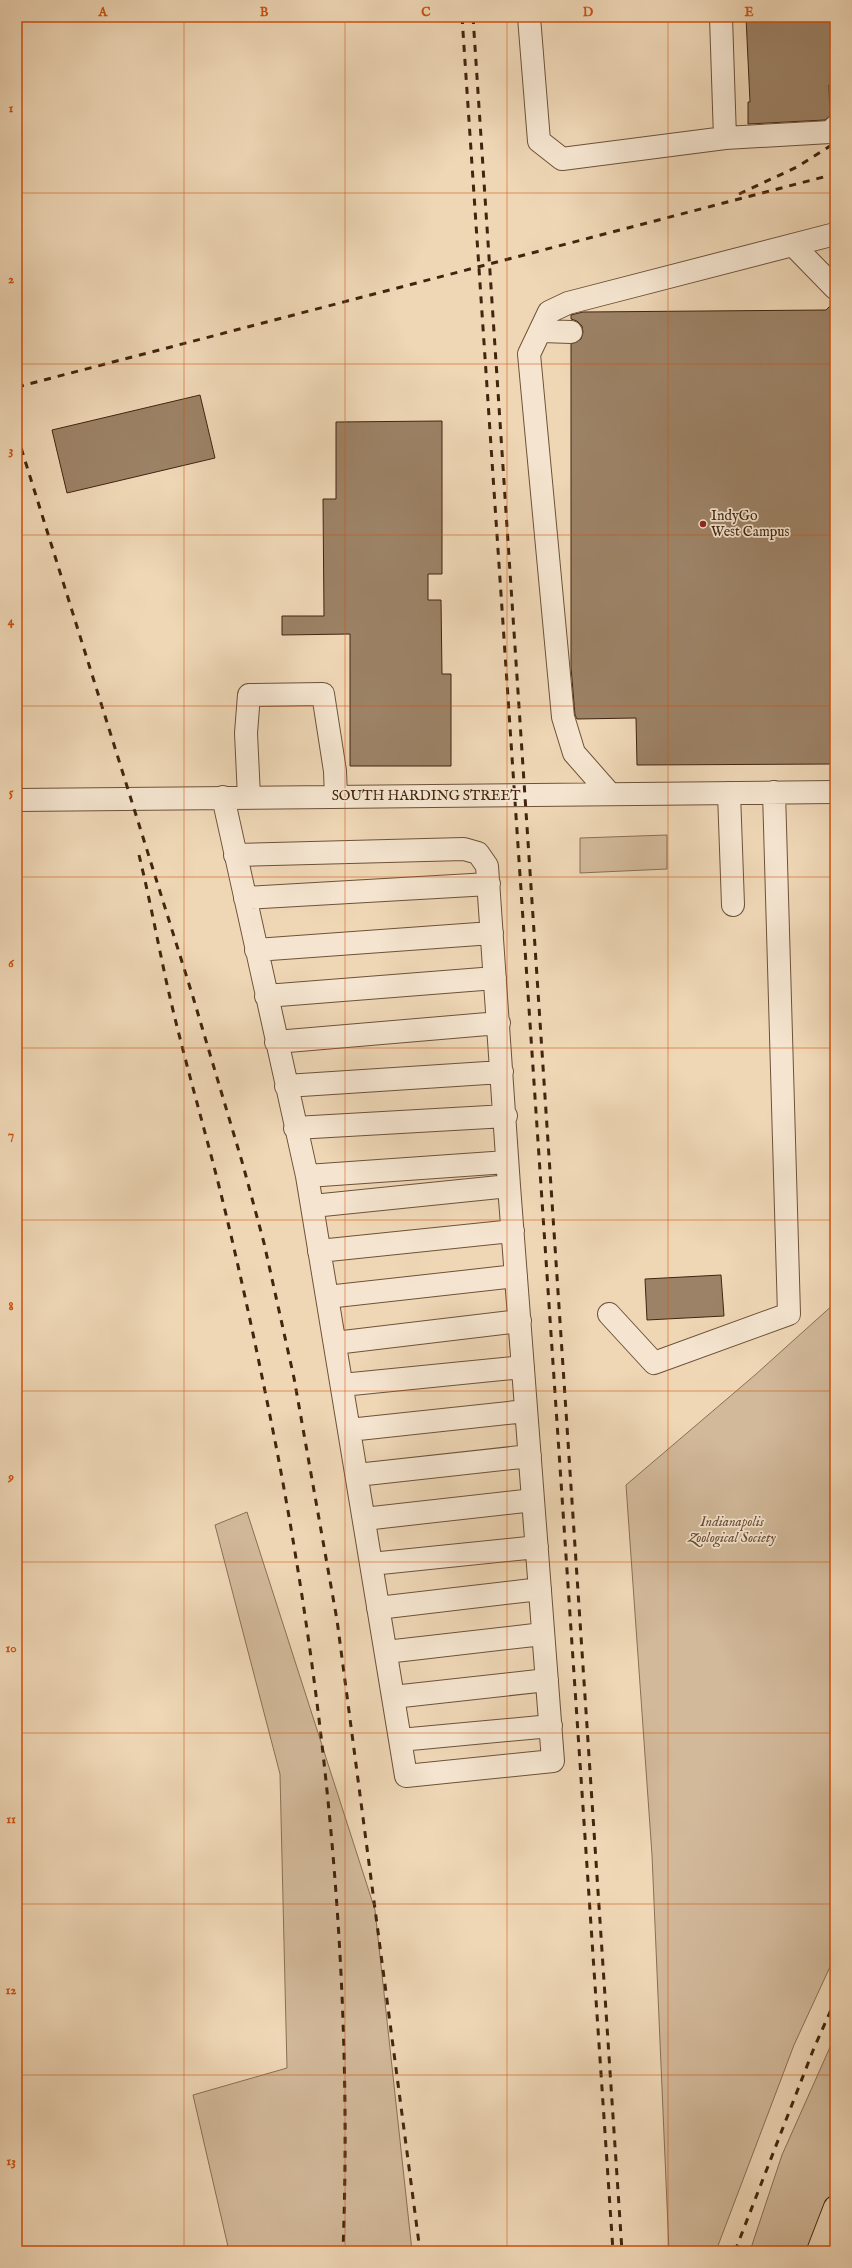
<svg xmlns="http://www.w3.org/2000/svg" width="852" height="2268" viewBox="0 0 852 2268" font-family="'IM FELL English',serif">
	<style>
		.green { fill: #d2b99a; stroke: #8a6f54 }
		.building { fill: #9c8266; stroke: #42250f }
		.lines { fill: none; stroke-linecap: round; stroke-linejoin: round }
		.minor-casing { stroke: #6d5239; stroke-width: 24 }
		.major-casing { stroke: #42250f; stroke-width: 24 }
		.minor { stroke: #f5e5d0; stroke-width: 22 }
		.major { stroke: #efd7b6; stroke-width: 22 }
		.rail { stroke: #42250f; stroke-width: 3; stroke-dasharray: 7 7; stroke-linecap: butt }
		.grid { fill: none; stroke: #cf510c; stroke-width: 1; stroke-opacity: 0.55 }
		.poi-dot { fill: #8f2418; stroke: #f5e5d0; stroke-width: 1.5 }
		.labels { text-anchor: middle; dominant-baseline: central; stroke-width: 3.5; stroke-linejoin: round; paint-order: stroke }
		.poi-label { font-size: 14px; fill: #42250f; stroke: #f5e5d0; text-anchor: start }
		.street-label { font-size: 14px; fill: #42250f; stroke: #f5e5d0 }
		.park-label { font-size: 14px; font-style: italic; fill: #664a32; stroke: #f5e5d0 }
		.neatline { fill: none; stroke: #cf510c; stroke-width: 1.5 }
		.grid-label { font-size: 13px; text-anchor: middle; font-weight: bold; fill: #cf510c }
	</style>
	<rect width="100%" height="100%" fill="#efd7b6"/>
	<filter id="stains"><feTurbulence type="fractalNoise" baseFrequency=".005" numOctaves="4"/><feColorMatrix values="0 0 0 0 .2 0 0 0 0 .09 0 0 0 0 .02 0 0 0 .5 -.17"/></filter>
	<radialGradient id="worn" r=".72"><stop offset=".6" stop-color="#630" stop-opacity="0"/><stop offset="1" stop-color="#630" stop-opacity=".3"/></radialGradient>
	<path class="green" d="M 667,835 L 667,869 L 580,873 L 580,838 Z
		M 835,1303 L 835,1956 L 794,2045 L 716,2251 L 669,2251 L 652,1855 L 626,1485 L 755,1375 Z
		M 247,1512 L 375,1910 L 412,2251 L 229,2251 L 193,2095 L 287,2068 L 280,1774 L 215,1525 Z
		M 835,2036 L 835,2251 L 750,2251 L 782,2155 Z"/>
	<path class="building" d="M 746,17 L 834,17 L 835,85 L 829,85 L 830,116 L 825,120 L 748,124 L 748,102 L 750,102 Z
		M 835,301 L 834,764 L 637,765 L 636,718 L 577,719 L 575,715 L 571,667 L 571,344 L 581,339 L 583,332 L 582,326 L 577,321 L 571,319 L 571,315 L 583,312 L 826,310 Z
		M 200,395 L 215,458 L 67,493 L 52,430 Z
		M 442,421 L 442,574 L 428,574 L 428,600 L 441,600 L 442,674 L 451,674 L 451,766 L 350,766 L 350,634 L 282,635 L 282,616 L 324,616 L 323,499 L 336,499 L 336,422 Z
		M 721,1275 L 724,1316 L 647,1320 L 645,1279 Z"/>
	<g class="lines">
		<defs>
			<path id="minor" d="M 529,17 L 539,141 L 562,159 L 725,138
				M 721,17 L 725,138 L 830,132 L 835,127
				M 793,245 L 835,288
				M 542,331 L 571,332
				M 729,793 L 733,905
				M 610,794 L 574,753 L 563,717 L 529,354 L 549,312 L 568,303 L 835,234
				M 223,797 L 307,1176 L 406,1776 L 553,1761 L 509,1186 L 487,866 L 478,853 L 464,849 L 235,855
				M 249,797 L 246,733 L 249,695 L 323,694 L 335,771 L 336,797
				M 17,800 L 835,792
				M 245,898 L 489,884
				M 256,950 L 492,933
				M 266,996 L 495,978
				M 276,1042 L 499,1023
				M 286,1086 L 502,1072
				M 295,1128 L 506,1116
				M 307,1176 L 507,1162
				M 313,1206 L 509,1186
				M 319,1251 L 513,1231
				M 327,1297 L 516,1276
				M 609,1314 L 654,1363 L 789,1314 L 774,792
				M 335,1343 L 520,1321
				M 342,1385 L 523,1367
				M 349,1430 L 526,1411
				M 357,1475 L 530,1456
				M 364,1519 L 533,1500
				M 371,1564 L 537,1547
				M 378,1608 L 540,1589
				M 386,1652 L 543,1634
				M 393,1697 L 547,1680
				M 400,1740 L 551,1726"/>
			<path id="major" d="M 818,2251 L 835,2207"/>
		</defs>
		<use href="#minor" class="minor-casing"/>
		<use href="#major" class="major-casing"/>
		<use href="#minor" class="minor"/>
		<use href="#major" class="major"/>
		<path class="rail" d="M 462,17 L 613,2251
			M 473,17 L 622,2251
			M 739,194 L 797,167 L 835,143
			M 17,387 L 835,174
			M 17,435 L 193,997 L 243,1165 L 264,1243 L 294,1378 L 337,1620 L 420,2251
			M 139,855 C 149,896 157,938 166,980 C 182,1052 203,1122 221,1194 C 242,1279 260,1365 277,1451 C 327,1713 353,1984 343,2251
			M 735,2251 L 814,2048 L 835,2001"/>
	</g>
	<path class="grid" d="M 184,17 L 184,2251M 345,17 L 345,2251M 507,17 L 507,2251M 668,17 L 668,2251M 17,193 L 835,193M 17,364 L 835,364M 17,535 L 835,535M 17,706 L 835,706M 17,877 L 835,877M 17,1048 L 835,1048M 17,1220 L 835,1220M 17,1391 L 835,1391M 17,1562 L 835,1562M 17,1733 L 835,1733M 17,1904 L 835,1904M 17,2075 L 835,2075"/>
	<circle class="poi-dot" cx="703" cy="524" r="4"/>
	<g class="labels">
		<g class="poi-label">
			<text x="711" y="516">IndyGo<tspan x="711" dy="16">West Campus</tspan></text>
		</g>
		<g class="street-label">
			<text x="426" y="796">SOUTH HARDING STREET</text>
		</g>
		<g class="park-label">
			<text x="732" y="1522">Indianapolis<tspan x="732" dy="16">Zoological Society</tspan></text>
		</g>
	</g>
	<rect width="852" height="2268" fill="none" stroke="#efd7b6" stroke-width="44"/>
	<rect x="22" y="22" width="808" height="2224" class="neatline"/>
	<g class="grid-label">
		<text x="103" y="16">A</text>
		<text x="264" y="16">B</text>
		<text x="426" y="16">C</text>
		<text x="588" y="16">D</text>
		<text x="749" y="16">E</text>
		<text x="11" y="112">1</text>
		<text x="11" y="283">2</text>
		<text x="11" y="454">3</text>
		<text x="11" y="625">4</text>
		<text x="11" y="796">5</text>
		<text x="11" y="967">6</text>
		<text x="11" y="1139">7</text>
		<text x="11" y="1310">8</text>
		<text x="11" y="1481">9</text>
		<text x="11" y="1652">10</text>
		<text x="11" y="1823">11</text>
		<text x="11" y="1994">12</text>
		<text x="11" y="2165">13</text>
	</g>
	<rect width="100%" height="100%" filter="url(#stains)"/>
	<rect width="100%" height="100%" fill="url(#worn)"/>
</svg>
